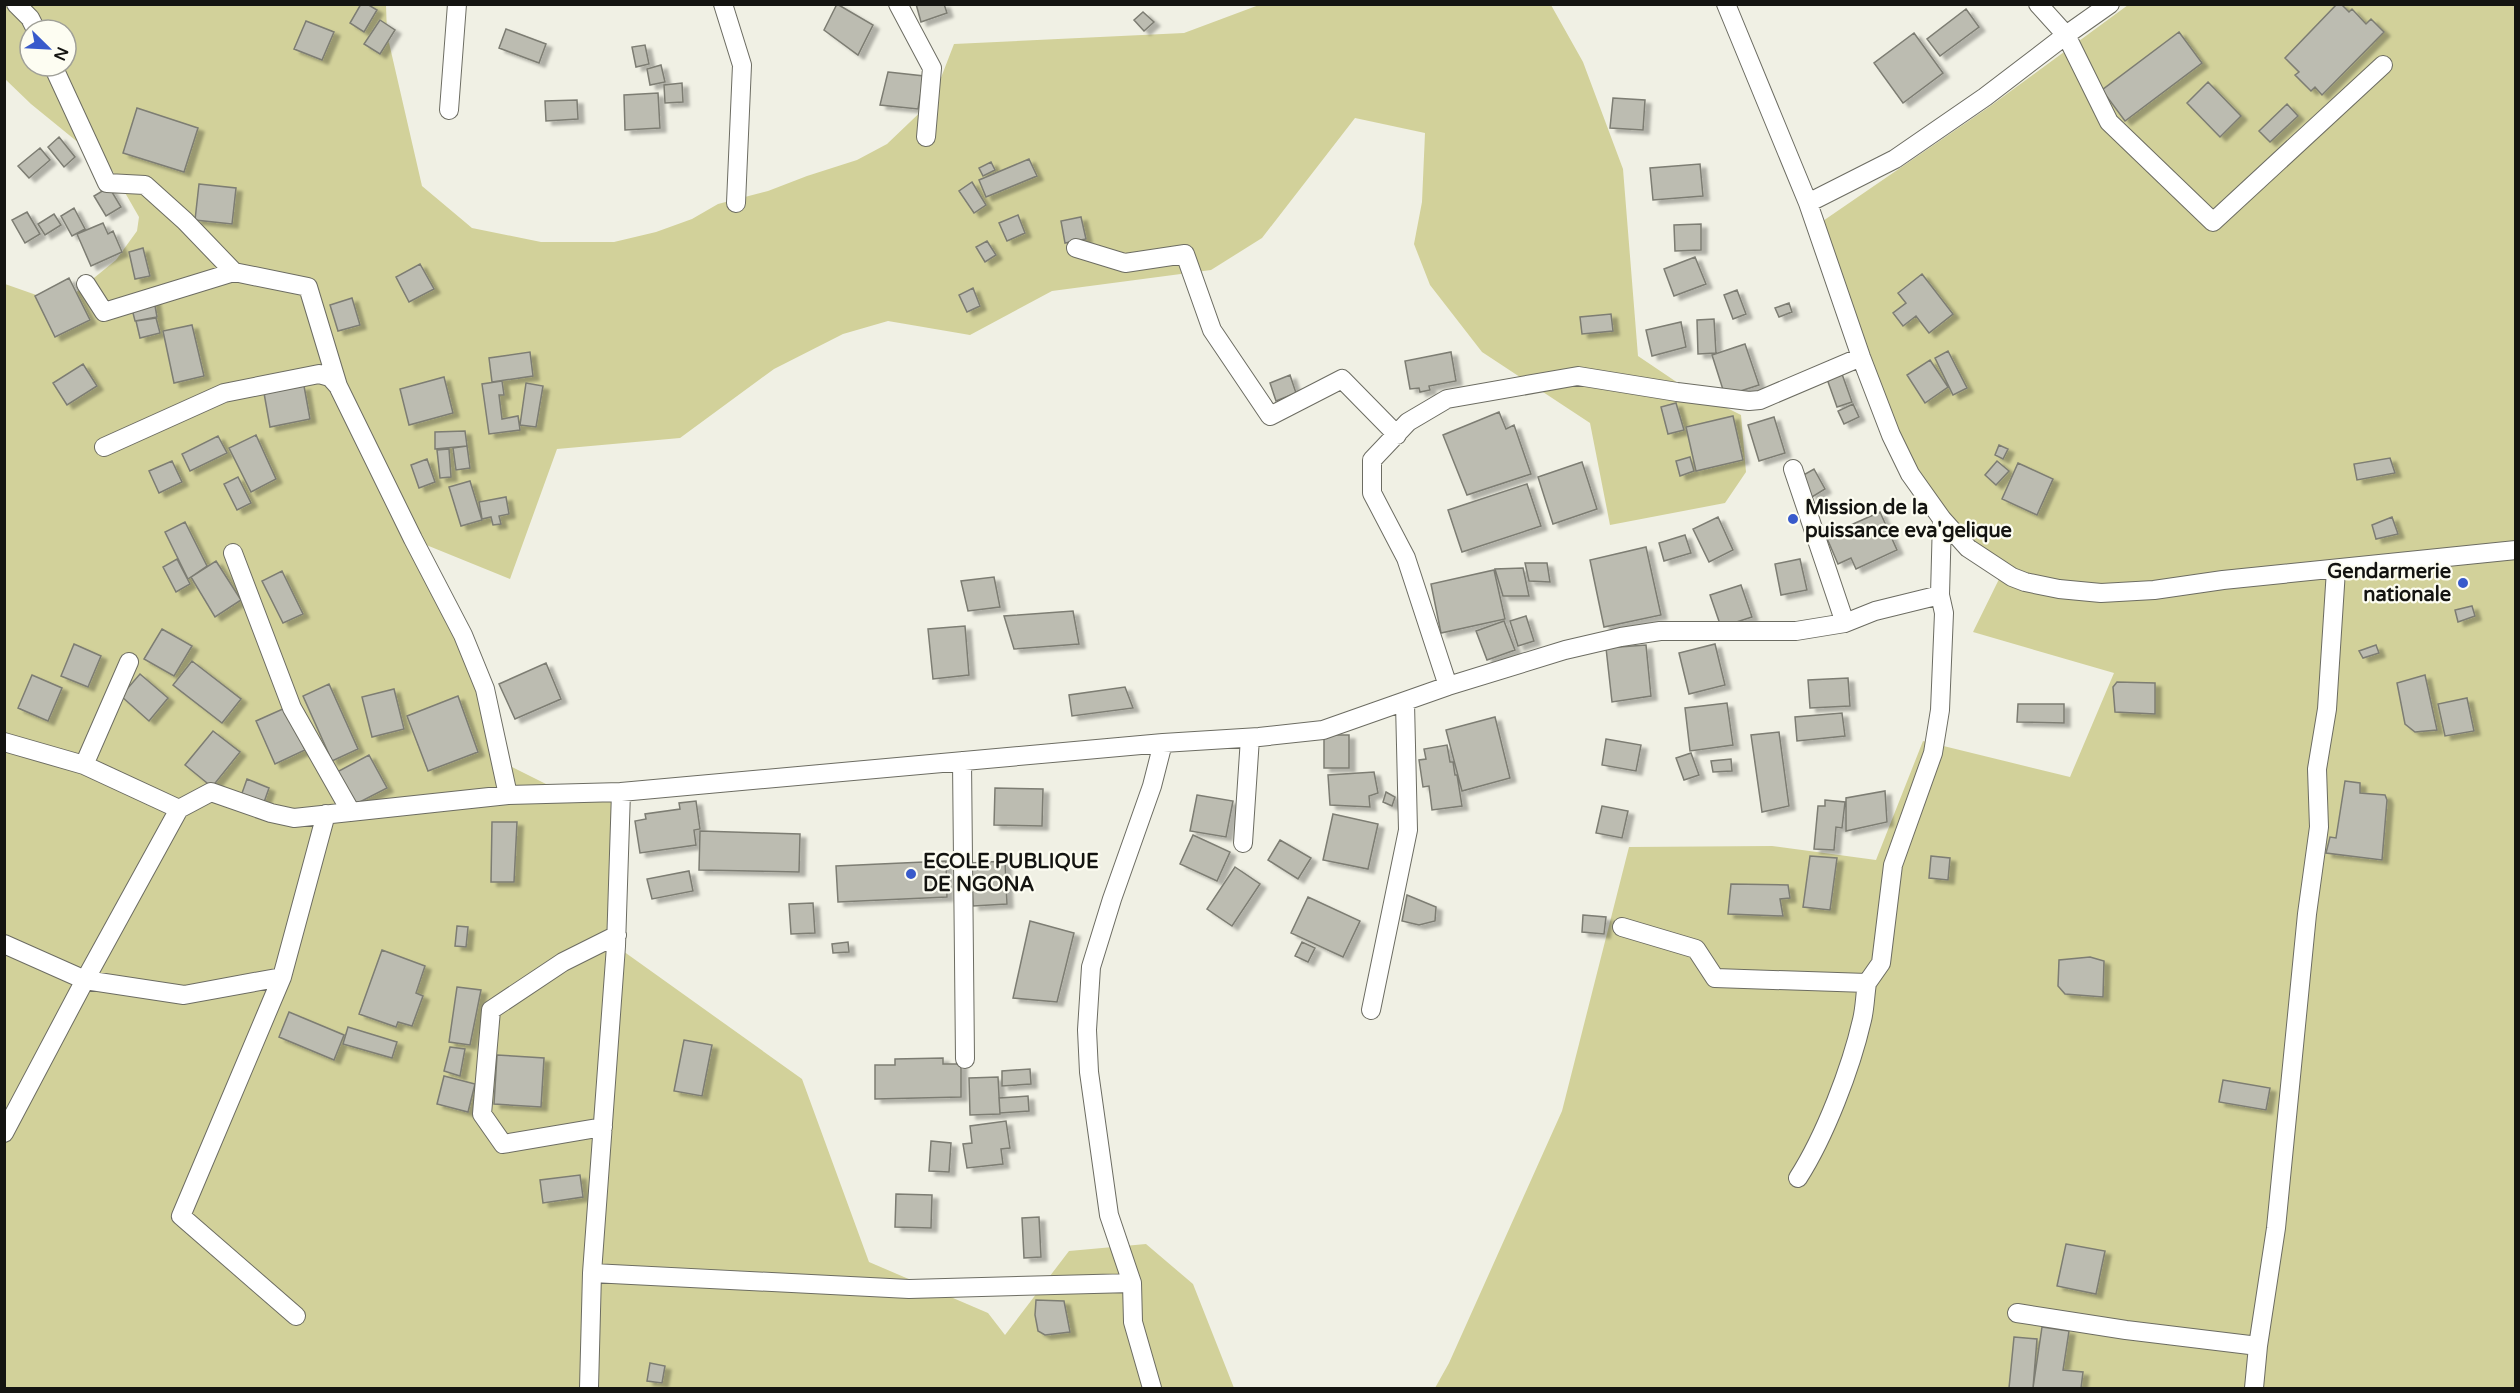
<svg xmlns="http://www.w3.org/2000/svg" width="2520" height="1393" viewBox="0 0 2520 1393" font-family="'Varela Round',sans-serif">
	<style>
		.green { fill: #d2d19a; fill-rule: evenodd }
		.building { fill: #bcbcb1; stroke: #7d7d73; stroke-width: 1.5; filter: url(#shadow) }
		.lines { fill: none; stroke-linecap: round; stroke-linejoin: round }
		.minor-casing { stroke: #6c6c62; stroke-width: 20 }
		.minor { stroke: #fff; stroke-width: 18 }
		.poi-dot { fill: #385acb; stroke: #fdfdf2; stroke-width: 2 }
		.labels { text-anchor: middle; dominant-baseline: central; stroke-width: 4.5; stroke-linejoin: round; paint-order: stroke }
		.poi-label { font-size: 20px; font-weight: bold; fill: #141411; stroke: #fdfdf2; text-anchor: start }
	</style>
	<defs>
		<filter id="shadow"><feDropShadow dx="6" dy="4" stdDeviation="1.5" flood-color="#0004"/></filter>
	</defs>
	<rect width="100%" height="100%" fill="#f0f0e4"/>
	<path class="green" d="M 5,5 L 386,5 L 387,34 L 422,186 L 472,228 L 541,242 L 614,242 L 656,232 L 692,219 L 718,204 L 768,191 L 807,176 L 857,160 L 887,144 L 932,101 L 954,44 L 1184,33 L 1259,5 L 1551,5 L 1583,62 L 1623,169 L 1638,356 L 1681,385 L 1741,415 L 1746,472 L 1725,503 L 1610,525 L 1590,423 L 1482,352 L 1430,285 L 1414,244 L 1422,202 L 1425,133 L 1355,118 L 1262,238 L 1211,270 L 1052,291 L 970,335 L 888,321 L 843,334 L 774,369 L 680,438 L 557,449 L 510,579 L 414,540 L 463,634 L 492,757 L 576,799 L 621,792 L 616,946 L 802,1079 L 869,1262 L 988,1313 L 1005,1335 L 1069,1251 L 1146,1244 L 1193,1284 L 1234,1388 L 5,1388 L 5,284 L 62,304 L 116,260 L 137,231 L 139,217 L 112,170 L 31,104 L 5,79 ZM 30,30 L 66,30 L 66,66 L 30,66 Z
		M 2128,5 L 2515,5 L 2515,1388 L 1435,1388 L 1449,1363 L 1562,1111 L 1629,847 L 1772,846 L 1876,860 L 1923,741 L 2070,777 L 2114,673 L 1973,632 L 2003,571 L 1923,505 L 1820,223 L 1989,107 Z"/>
	<path class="building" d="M 361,4 L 367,4 L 377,10 L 364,32 L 350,23 Z
		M 837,4 L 873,25 L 858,55 L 824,30 Z
		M 916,4 L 944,4 L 947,13 L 921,22 Z
		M 2337,4 L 2341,4 L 2349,12 L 2352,9 L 2366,24 L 2371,19 L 2384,32 L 2322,95 L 2315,87 L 2311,91 L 2295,75 L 2299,72 L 2285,58 Z
		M 1966,9 L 1979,27 L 1940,56 L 1927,39 Z
		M 1143,12 L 1154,22 L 1144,31 L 1134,20 Z
		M 380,20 L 395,30 L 380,54 L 364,44 Z
		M 306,21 L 334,32 L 322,60 L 294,49 Z
		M 506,29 L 546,44 L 539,63 L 499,48 Z
		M 2179,32 L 2202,63 L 2125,121 L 2102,90 Z
		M 1914,33 L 1943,73 L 1903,103 L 1874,63 Z
		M 645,45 L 649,64 L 636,67 L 632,47 Z
		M 661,65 L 665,82 L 650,85 L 647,69 Z
		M 888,72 L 924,76 L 918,109 L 880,105 Z
		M 2208,82 L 2241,116 L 2220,137 L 2187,103 Z
		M 682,83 L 683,102 L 665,103 L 664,85 Z
		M 658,93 L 660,128 L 625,130 L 624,95 Z
		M 1613,98 L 1645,100 L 1643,130 L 1610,128 Z
		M 577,100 L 578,119 L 546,121 L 545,101 Z
		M 2287,104 L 2298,116 L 2270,142 L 2259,131 Z
		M 137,108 L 198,128 L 184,172 L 123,153 Z
		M 59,137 L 75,157 L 64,167 L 48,147 Z
		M 40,148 L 50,160 L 29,178 L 18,166 Z
		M 1029,159 L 1037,176 L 986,197 L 979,180 Z
		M 991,162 L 995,170 L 983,176 L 979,168 Z
		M 1700,164 L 1703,196 L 1653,200 L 1650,168 Z
		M 972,182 L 986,205 L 974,213 L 959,191 Z
		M 199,184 L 236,188 L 232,224 L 195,220 Z
		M 109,187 L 121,207 L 106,216 L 94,196 Z
		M 74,208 L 85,229 L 72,236 L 61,216 Z
		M 27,212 L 40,234 L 25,243 L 12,220 Z
		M 54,214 L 61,225 L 45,235 L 38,224 Z
		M 1018,215 L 1025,233 L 1007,241 L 999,223 Z
		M 1081,217 L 1086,239 L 1065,243 L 1061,221 Z
		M 103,223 L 108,234 L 113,231 L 122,252 L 91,266 L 77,234 Z
		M 1701,224 L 1701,250 L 1675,251 L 1674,225 Z
		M 987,241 L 996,255 L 985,262 L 976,247 Z
		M 143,248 L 150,276 L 135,279 L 129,252 Z
		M 1695,257 L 1706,284 L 1674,296 L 1664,269 Z
		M 420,264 L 434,289 L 409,302 L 396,277 Z
		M 1922,274 L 1953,314 L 1929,333 L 1916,316 L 1903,326 L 1893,313 L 1906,303 L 1898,293 Z
		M 69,278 L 90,320 L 55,337 L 35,296 Z
		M 973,288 L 980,306 L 967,312 L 959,295 Z
		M 1737,290 L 1746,314 L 1733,319 L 1724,295 Z
		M 352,298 L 360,325 L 338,331 L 330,305 Z
		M 154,300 L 157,317 L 135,321 L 131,305 Z
		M 1789,303 L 1792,312 L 1779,317 L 1775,308 Z
		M 1611,314 L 1613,331 L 1582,334 L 1580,317 Z
		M 156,318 L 160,333 L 140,338 L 136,321 Z
		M 1714,319 L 1716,353 L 1698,354 L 1697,320 Z
		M 1681,322 L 1686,347 L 1652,356 L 1646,330 Z
		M 192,325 L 204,376 L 174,383 L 163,331 Z
		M 1745,344 L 1759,385 L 1725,396 L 1712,355 Z
		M 1948,351 L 1967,388 L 1953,395 L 1935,358 Z
		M 530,352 L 533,376 L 492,382 L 489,358 Z
		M 1451,352 L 1456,381 L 1429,386 L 1430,390 L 1420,392 L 1419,388 L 1410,389 L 1405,361 Z
		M 1930,360 L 1948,387 L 1925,403 L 1907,375 Z
		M 83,364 L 97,386 L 67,405 L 53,383 Z
		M 1842,374 L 1852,402 L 1837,407 L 1827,379 Z
		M 1290,375 L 1296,393 L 1276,401 L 1270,383 Z
		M 444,377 L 453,413 L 409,425 L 400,389 Z
		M 502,381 L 504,395 L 499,395 L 502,419 L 518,416 L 520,430 L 489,434 L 482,384 Z
		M 526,383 L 543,386 L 536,427 L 520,425 Z
		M 304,386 L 310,419 L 270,427 L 264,393 Z
		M 1676,403 L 1684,430 L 1668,434 L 1661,407 Z
		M 1853,404 L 1859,417 L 1844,424 L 1838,411 Z
		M 1499,412 L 1506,429 L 1514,425 L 1531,474 L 1467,495 L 1443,435 Z
		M 1733,416 L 1743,460 L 1696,471 L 1686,427 Z
		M 1774,417 L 1785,453 L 1759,461 L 1748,425 Z
		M 465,431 L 467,446 L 435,449 L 435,432 Z
		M 256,435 L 276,479 L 251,492 L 229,448 Z
		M 218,436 L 227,453 L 190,471 L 182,454 Z
		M 1999,445 L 2008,449 L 2003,459 L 1995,455 Z
		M 467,446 L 470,468 L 456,470 L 453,448 Z
		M 449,449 L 451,477 L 440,478 L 437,450 Z
		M 1690,457 L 1694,471 L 1680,476 L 1676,461 Z
		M 2390,458 L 2395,473 L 2357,480 L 2354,464 Z
		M 427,459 L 435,482 L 419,488 L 411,465 Z
		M 172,461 L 182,482 L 159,493 L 149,471 Z
		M 1997,461 L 2009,471 L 1996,485 L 1985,475 Z
		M 1582,462 L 1597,509 L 1553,524 L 1538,477 Z
		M 2018,463 L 2053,479 L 2037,515 L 2002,499 Z
		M 1814,469 L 1825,489 L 1812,497 L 1800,477 Z
		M 238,477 L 251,503 L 237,510 L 224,484 Z
		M 470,481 L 482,520 L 461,526 L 449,487 Z
		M 1527,484 L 1541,526 L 1462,552 L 1448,510 Z
		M 506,497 L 509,514 L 499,516 L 501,524 L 493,525 L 491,517 L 482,519 L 479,502 Z
		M 1880,512 L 1897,550 L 1856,569 L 1851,558 L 1838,564 L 1826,536 Z
		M 1718,517 L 1733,550 L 1709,562 L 1693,529 Z
		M 2392,517 L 2398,534 L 2376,539 L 2372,525 Z
		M 185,522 L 207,566 L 188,579 L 165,532 Z
		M 1685,535 L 1691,553 L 1664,561 L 1659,543 Z
		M 1646,547 L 1661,615 L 1604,627 L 1590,560 Z
		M 177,559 L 190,584 L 176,592 L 163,567 Z
		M 1800,559 L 1807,590 L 1781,595 L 1775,564 Z
		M 216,561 L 241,600 L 215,617 L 191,577 Z
		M 1525,563 L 1547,563 L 1550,582 L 1529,581 Z
		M 1523,568 L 1529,596 L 1503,596 L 1495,569 Z
		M 1494,570 L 1505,619 L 1441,633 L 1431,584 Z
		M 282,571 L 303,614 L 283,623 L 262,581 Z
		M 994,577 L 1000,607 L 968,611 L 961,581 Z
		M 1741,585 L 1752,617 L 1721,627 L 1710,595 Z
		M 2472,606 L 2475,616 L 2458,622 L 2455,610 Z
		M 1073,611 L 1079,644 L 1014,649 L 1004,616 Z
		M 1526,616 L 1534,641 L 1518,646 L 1510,621 Z
		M 1504,621 L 1515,650 L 1487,660 L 1476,631 Z
		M 965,626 L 969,675 L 933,679 L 928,629 Z
		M 162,629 L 192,646 L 174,676 L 144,659 Z
		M 74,644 L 101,656 L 88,687 L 61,676 Z
		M 1715,644 L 1725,685 L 1689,694 L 1679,653 Z
		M 1646,645 L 1651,696 L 1612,702 L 1606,648 Z
		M 2376,645 L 2379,653 L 2363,658 L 2359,651 Z
		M 192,661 L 241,699 L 222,723 L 173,685 Z
		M 546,663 L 561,699 L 515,719 L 499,684 Z
		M 140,674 L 168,698 L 149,721 L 121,696 Z
		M 32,675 L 62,688 L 48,721 L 18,708 Z
		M 2425,675 L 2437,730 L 2415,732 L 2405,724 L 2397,683 Z
		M 1848,678 L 1850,706 L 1810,708 L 1808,680 Z
		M 2117,682 L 2155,683 L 2155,714 L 2115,712 L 2113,687 Z
		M 329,684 L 358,749 L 332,761 L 303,696 Z
		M 1125,687 L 1133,708 L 1072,716 L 1069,695 Z
		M 394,689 L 404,729 L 372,737 L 362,697 Z
		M 458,696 L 478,752 L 428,771 L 407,716 Z
		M 2467,698 L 2474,731 L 2445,736 L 2438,704 Z
		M 1727,703 L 1733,745 L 1690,751 L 1685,708 Z
		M 2018,704 L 2064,704 L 2064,723 L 2017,722 Z
		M 285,708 L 305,750 L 275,764 L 256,721 Z
		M 1842,713 L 1845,736 L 1797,741 L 1795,717 Z
		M 1495,717 L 1510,778 L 1462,791 L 1446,730 Z
		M 213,731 L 240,752 L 212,787 L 185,765 Z
		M 1779,732 L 1789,806 L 1762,812 L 1751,735 Z
		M 1324,735 L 1349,735 L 1349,768 L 1324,768 Z
		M 1606,739 L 1641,745 L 1636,771 L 1602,765 Z
		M 1447,745 L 1450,762 L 1453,762 L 1455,775 L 1457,775 L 1462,806 L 1432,810 L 1429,786 L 1423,787 L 1419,760 L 1426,759 L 1424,749 Z
		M 1691,753 L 1699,775 L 1684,780 L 1676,758 Z
		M 369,755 L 387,788 L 354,805 L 337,772 Z
		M 1731,759 L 1732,771 L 1713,772 L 1711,761 Z
		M 1374,772 L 1378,793 L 1369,796 L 1370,807 L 1330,805 L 1328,775 Z
		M 247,779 L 269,788 L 263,805 L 241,796 Z
		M 2345,781 L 2360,783 L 2360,793 L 2385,795 L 2387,800 L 2382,860 L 2326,853 L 2330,837 L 2336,838 Z
		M 995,788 L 1043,789 L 1042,826 L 994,825 Z
		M 1885,791 L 1887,822 L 1846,831 L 1846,798 Z
		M 1386,792 L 1395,797 L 1392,806 L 1383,802 Z
		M 1197,795 L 1233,801 L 1226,837 L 1190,831 Z
		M 1825,800 L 1845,802 L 1842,828 L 1836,827 L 1834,850 L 1814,849 L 1818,806 L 1825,806 Z
		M 696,801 L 700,829 L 694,830 L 696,845 L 640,853 L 635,821 L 646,819 L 645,814 L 680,809 L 679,803 Z
		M 1602,806 L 1628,811 L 1622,838 L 1596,833 Z
		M 1333,814 L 1378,824 L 1368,869 L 1323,860 Z
		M 492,822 L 517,822 L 514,882 L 491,882 Z
		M 700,831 L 800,834 L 799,872 L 699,870 Z
		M 1193,835 L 1230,852 L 1217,881 L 1180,864 Z
		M 1280,840 L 1311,858 L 1298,879 L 1268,860 Z
		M 1810,856 L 1837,858 L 1830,910 L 1803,907 Z
		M 1931,856 L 1950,858 L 1948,880 L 1929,878 Z
		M 946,861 L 947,897 L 838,902 L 836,866 Z
		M 1005,861 L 1007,904 L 973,906 L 971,863 Z
		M 1235,867 L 1260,884 L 1232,926 L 1207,909 Z
		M 689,871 L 693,891 L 652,899 L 647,879 Z
		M 1731,884 L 1788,885 L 1790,898 L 1780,899 L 1783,916 L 1728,914 Z
		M 1407,895 L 1436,907 L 1435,921 L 1419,925 L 1402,921 Z
		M 1308,897 L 1360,921 L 1343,957 L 1291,933 Z
		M 813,903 L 815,933 L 791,934 L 789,904 Z
		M 1583,915 L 1606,917 L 1604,934 L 1582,932 Z
		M 1030,921 L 1074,933 L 1057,1002 L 1013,998 Z
		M 457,926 L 468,927 L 466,947 L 455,946 Z
		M 848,942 L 849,952 L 833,953 L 832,944 Z
		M 1302,942 L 1315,948 L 1308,962 L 1295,956 Z
		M 382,950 L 425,966 L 416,993 L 423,996 L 412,1026 L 398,1022 L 396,1027 L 359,1014 Z
		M 2090,957 L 2104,961 L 2103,997 L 2065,994 L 2058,986 L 2059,960 Z
		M 457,987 L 481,990 L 470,1045 L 449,1042 Z
		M 289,1012 L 344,1035 L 334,1060 L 279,1037 Z
		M 348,1027 L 397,1042 L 392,1058 L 343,1044 Z
		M 684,1040 L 712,1045 L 702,1096 L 674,1091 Z
		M 450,1047 L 465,1049 L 460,1076 L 444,1071 Z
		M 497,1055 L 544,1058 L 541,1107 L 494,1104 Z
		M 943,1058 L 943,1064 L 961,1064 L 961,1097 L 875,1099 L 875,1065 L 895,1065 L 895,1059 Z
		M 1030,1069 L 1031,1084 L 1002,1086 L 1002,1071 Z
		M 444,1076 L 475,1084 L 468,1112 L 437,1104 Z
		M 998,1077 L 1000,1114 L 970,1115 L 969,1078 Z
		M 2223,1080 L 2270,1088 L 2266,1110 L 2219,1102 Z
		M 1028,1096 L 1029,1111 L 1000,1113 L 999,1098 Z
		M 1006,1121 L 1010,1148 L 1001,1149 L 1003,1164 L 967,1168 L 963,1144 L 972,1143 L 970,1126 Z
		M 931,1141 L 951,1143 L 949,1172 L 929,1171 Z
		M 580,1175 L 583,1197 L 543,1203 L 540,1180 Z
		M 896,1194 L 932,1195 L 931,1228 L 895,1227 Z
		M 1039,1217 L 1041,1257 L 1024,1258 L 1022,1218 Z
		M 2066,1244 L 2105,1251 L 2096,1294 L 2057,1286 Z
		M 1036,1300 L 1064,1301 L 1070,1332 L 1045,1335 L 1038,1331 L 1035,1315 Z
		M 2042,1327 L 2069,1331 L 2063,1370 L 2083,1372 L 2081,1388 L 2033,1388 Z
		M 2014,1337 L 2037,1339 L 2033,1388 L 2009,1388 Z
		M 650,1363 L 665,1366 L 662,1383 L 647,1381 Z"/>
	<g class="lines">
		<defs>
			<path id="minor" d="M 16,4 L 30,18 L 36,30
				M 723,4 L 742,65 L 736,203
				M 898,4 L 932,68 L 926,137
				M 1726,4 L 1808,203 L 1861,357 L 1891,435 L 1910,474 L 1942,519 L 1968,548 L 2012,577 L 2025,582 L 2059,589 L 2101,593 L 2154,590 L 2223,580 L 2516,550
				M 2038,4 L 2066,35 L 2109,122 L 2213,222 L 2383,65
				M 53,66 L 107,183 L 145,185 L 185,221 L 234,272
				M 449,110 L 457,4
				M 1808,203 L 1895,159 L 1985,97 L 2066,35 L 2110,4
				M 1076,248 L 1125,263 L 1185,254 L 1212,330 L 1270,416 L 1342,379 L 1397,435
				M 86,284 L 104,312 L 234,272 L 308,287 L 338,386
				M 104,447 L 224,393 L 319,374 L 330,377 L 338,386 L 413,539 L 463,635 L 485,689 L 508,795
				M 1793,469 L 1845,623
				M 233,553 L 292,708 L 351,812
				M 1448,686 L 1406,558 L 1372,493 L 1372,460 L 1408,422 L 1447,399 L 1578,376 L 1677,392 L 1749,401 L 1760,400 L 1861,357
				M 4,742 L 84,765
				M 962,761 L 965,1059
				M 179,809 L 211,792 L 271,813 L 294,818 L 508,795 L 621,792
				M 1243,843 L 1250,738
				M 1622,927 L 1696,949 L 1715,978 L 1867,983 L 1881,963 L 1893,865 L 1933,753 L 1940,710 L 1944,613 L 1940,595
				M 4,944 L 85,980 L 184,995 L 282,977
				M 1371,1010 L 1408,830 L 1405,703
				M 603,1127 L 503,1144 L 482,1114 L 491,1010 L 563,962 L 617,935
				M 4,1133 L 85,980 L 179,809 L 84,765 L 129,662
				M 1798,1178 C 1825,1136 1851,1068 1862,1020 C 1865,1008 1865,995 1867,983
				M 592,1273 L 909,1289 L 1132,1283
				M 2017,1313 L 2126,1330 L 2258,1346
				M 296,1316 L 181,1216 L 282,977 L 326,814
				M 589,1388 L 592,1273 L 616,946 L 621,792 L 1163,743 L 1259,737 L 1323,730 L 1448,686 L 1565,650 L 1621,637 L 1660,631 L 1796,631 L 1845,623 L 1875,611 L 1940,595 L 1942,519
				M 1152,1388 L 1133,1322 L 1132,1283 L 1109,1215 L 1089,1072 L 1087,1030 L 1091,967 L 1112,899 L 1152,786 L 1163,743
				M 2254,1388 L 2258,1346 L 2276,1228 L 2307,914 L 2319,827 L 2317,769 L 2327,709 L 2336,570"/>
		</defs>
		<use href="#minor" class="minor-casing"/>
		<use href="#minor" class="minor"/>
	</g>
	<g class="poi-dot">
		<circle cx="1793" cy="519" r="6"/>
		<circle cx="2463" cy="583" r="6"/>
		<circle cx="911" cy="874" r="6"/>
	</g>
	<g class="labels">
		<g class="poi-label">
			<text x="1805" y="508">Mission de la<tspan x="1805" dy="23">puissance eva'gelique</tspan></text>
			<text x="2451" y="572" text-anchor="end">Gendarmerie<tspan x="2451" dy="23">nationale</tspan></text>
			<text x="923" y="862">ECOLE PUBLIQUE<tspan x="923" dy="23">DE NGONA</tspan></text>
		</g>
	</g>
	<rect width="2520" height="1393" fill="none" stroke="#141411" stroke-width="12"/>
	<g transform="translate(48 48) rotate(114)"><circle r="28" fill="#fdfdf2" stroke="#a0a098" stroke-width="1.5"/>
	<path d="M0-4.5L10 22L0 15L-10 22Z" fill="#385acb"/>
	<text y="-9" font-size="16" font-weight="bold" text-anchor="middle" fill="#141411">N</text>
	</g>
</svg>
